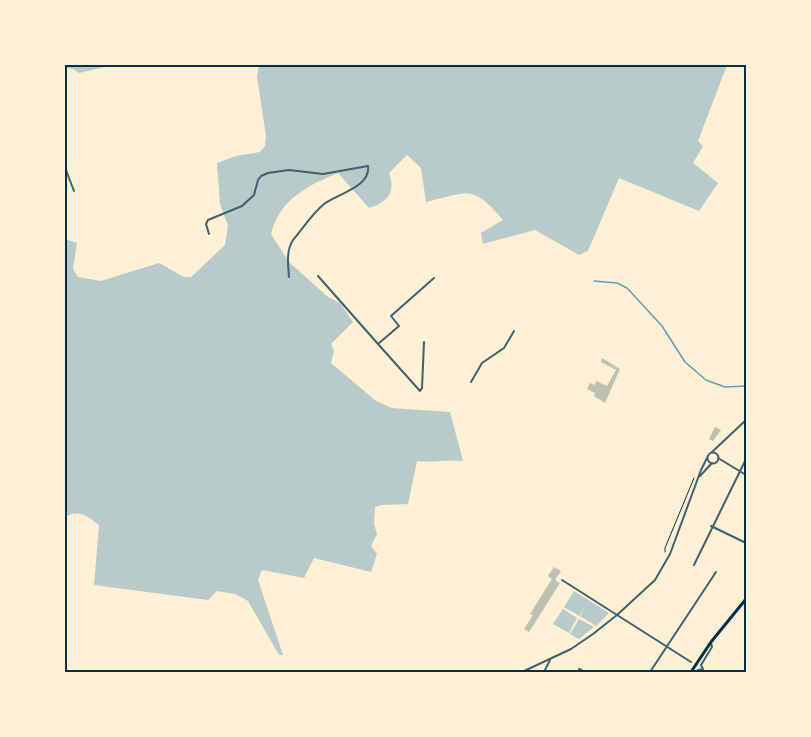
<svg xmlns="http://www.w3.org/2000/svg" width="811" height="737" viewBox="0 0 811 737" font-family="Roboto,sans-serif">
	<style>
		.green { fill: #b9caca }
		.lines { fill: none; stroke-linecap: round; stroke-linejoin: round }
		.stream { stroke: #669bbc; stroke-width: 1.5 }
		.building { fill: #bec0b2 }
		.path { stroke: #003049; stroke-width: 1 }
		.minor { stroke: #3f606c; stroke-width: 2 }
		.tertiary { stroke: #3f606c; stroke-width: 2 }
		.secondary { stroke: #003049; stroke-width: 3 }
		.neatline { fill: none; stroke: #003049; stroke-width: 2 }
	</style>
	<rect width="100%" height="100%" fill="#fdf0d5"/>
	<path class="green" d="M 65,64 L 113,64 L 113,65 L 79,73 L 73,69 L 65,68 Z
		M 259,65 L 727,65 L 698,141 L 703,146 L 693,163 L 718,183 L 699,211 L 619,178 L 588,251 L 579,255 L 535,230 L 483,244 L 481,233 L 503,220 C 472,184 469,192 426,202 L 421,168 L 407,155 L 389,173 C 396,192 388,202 369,208 L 338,173 C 307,186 280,199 271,234 L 289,262 L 328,297 L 340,303 L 353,322 L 331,344 L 334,351 L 331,363 L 376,401 L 392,408 L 450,412 L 463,461 C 447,459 434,463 417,461 L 408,504 L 381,505 L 375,507 L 374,524 L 377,534 L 371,546 L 377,554 L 371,572 L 314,558 L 304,578 L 262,570 L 258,580 L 283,655 L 279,655 L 248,601 L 235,594 L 217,591 L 208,600 L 94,585 L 99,525 C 87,516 80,509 65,517 L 65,239 L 77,243 L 73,269 L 78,277 L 101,281 L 159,263 L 184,277 L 191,277 L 225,245 L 228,226 L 220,204 L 217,163 L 236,156 L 260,152 L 265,146 L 266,136 L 257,77 Z
		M 574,591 L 609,613 L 596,626 L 580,616 L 585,606 L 579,616 L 564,607 Z
		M 563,609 L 577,618 L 569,633 L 553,624 Z
		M 579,619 L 594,627 L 579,639 L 570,634 Z"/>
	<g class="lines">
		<path class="stream" d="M 594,281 L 617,283 L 627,288 L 662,326 L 685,362 L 706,380 L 725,387 L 746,386"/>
	</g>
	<path class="building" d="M 602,358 L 620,369 L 605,403 L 594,396 L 595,393 L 587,389 L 590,383 L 595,385 L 596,381 L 607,386 L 616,370 L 601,362 Z
		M 715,427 L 721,430 L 713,441 L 709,439 Z
		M 554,567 L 561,571 L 555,580 L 560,583 L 529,632 L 524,629 L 533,615 L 530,614 L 552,579 L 548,576 Z"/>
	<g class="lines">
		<path class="path" d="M 665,552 L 665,548 L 694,478"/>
		<path class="minor" d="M 64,165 L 74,191
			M 209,234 L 206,224 L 208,220 L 242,206 L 254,195 L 258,180 L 261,176 L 268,173 L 289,170 L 323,174 L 368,166 C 371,187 337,194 324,204 C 312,214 303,228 293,240 C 286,251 288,264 289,277
			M 318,276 L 378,344
			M 424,342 L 422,388 L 420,391 L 378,344 L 399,326 L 391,316 L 434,278
			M 471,382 L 482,363 L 504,348 L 514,331
			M 718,458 L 746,475
			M 711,526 L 746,543
			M 694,565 L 746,459
			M 562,580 L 691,662
			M 579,669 L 585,672
			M 703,669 L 701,665 L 712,647 L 711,643
			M 544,672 L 550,660
			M 650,672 L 716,572
			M 695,672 L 698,670 L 703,669"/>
		<path class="tertiary" d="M 712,452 L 746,420
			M707.5 458a5.5 5.5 0 1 1 11 0a5.5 5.5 0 1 1-11 0Z
			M 700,476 L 712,463
			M 522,672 L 571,649 L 593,634 L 617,615 L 655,580 L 670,554 L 701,470 L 707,458"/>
		<path class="secondary" d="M 691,672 L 711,642 L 746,599"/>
	</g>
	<rect width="811" height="737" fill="none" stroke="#fdf0d5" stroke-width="132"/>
	<rect x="66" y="66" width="679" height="605" class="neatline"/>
</svg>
